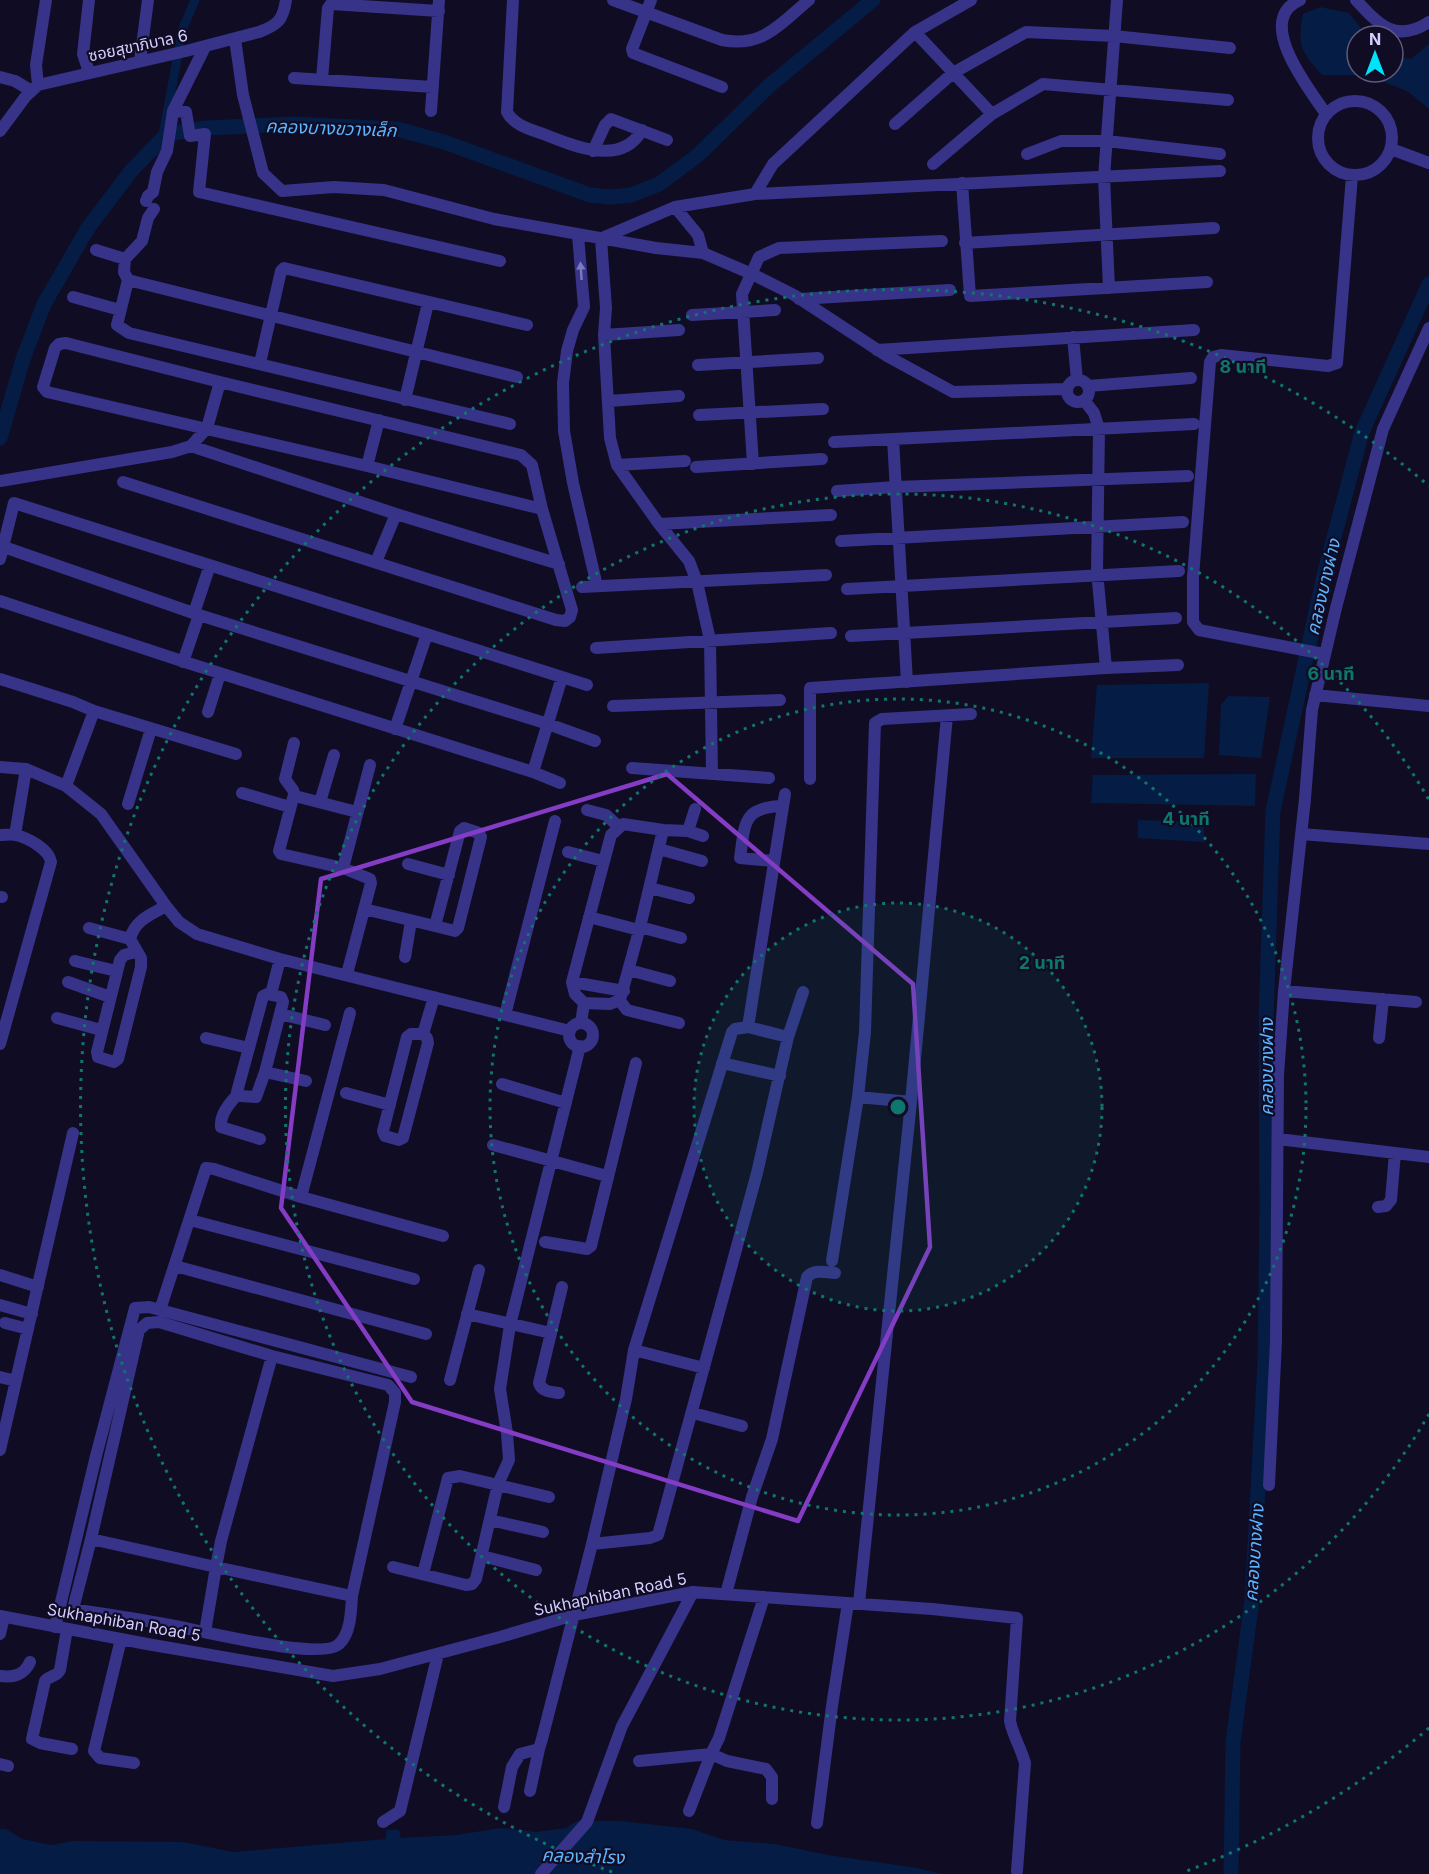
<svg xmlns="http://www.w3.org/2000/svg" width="1429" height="1874" viewBox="0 0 1429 1874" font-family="Inter,'Noto Sans Thai',sans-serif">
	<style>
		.water { fill: #051c44 }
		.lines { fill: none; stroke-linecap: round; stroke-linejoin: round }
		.canal { stroke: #051c44; stroke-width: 9 }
		.river { stroke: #051c44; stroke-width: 15 }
		.minor { stroke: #363388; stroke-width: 12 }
		.oneway { fill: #7e79be }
		.marked { fill: none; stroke: #843cc5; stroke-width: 4.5; stroke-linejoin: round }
		.ring { fill: none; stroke: #0f766e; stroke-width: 3; stroke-dasharray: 3 6 }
		.labels { text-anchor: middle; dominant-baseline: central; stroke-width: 4.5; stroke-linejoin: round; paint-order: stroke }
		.street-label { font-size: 16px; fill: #d5cfff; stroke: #100c24 }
		.water-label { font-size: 18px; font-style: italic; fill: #5db4ff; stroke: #100c24 }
		.centre { fill: #0f766e; stroke: #100c24; stroke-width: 3 }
		.ring-label { font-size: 18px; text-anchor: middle; font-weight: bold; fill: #0f766e; stroke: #100c24; stroke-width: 4.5; stroke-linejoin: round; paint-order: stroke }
	</style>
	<rect width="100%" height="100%" fill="#100c24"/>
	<path class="water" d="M 1320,7 L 1349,13 L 1367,36 L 1357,36 L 1357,72 L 1393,72 L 1393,56 L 1411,59 L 1429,44 L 1429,109 L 1407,91 L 1366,75 L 1322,75 C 1301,51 1297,46 1303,14 Z
		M 1209,683 L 1204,758 L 1091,758 L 1097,685 Z
		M 1228,696 L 1270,697 L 1261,758 L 1219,755 L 1221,705 Z
		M 1256,774 L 1255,806 L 1091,803 L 1093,775 Z
		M 1138,820 L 1204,822 L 1204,842 L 1138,838 Z
		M 577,1821 L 620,1821 L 692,1829 L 724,1840 L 775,1844 L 828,1855 L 917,1868 L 942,1874 L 0,1874 L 0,1829 L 6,1829 L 22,1839 L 51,1845 L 73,1841 L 183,1842 L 233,1852 L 386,1839 L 386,1830 L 399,1830 L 401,1838 L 456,1835 L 501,1828 L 536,1832 L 566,1828 Z"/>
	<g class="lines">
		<path class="canal" d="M 162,139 L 183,28 L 195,0"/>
		<path class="river" d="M 0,438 L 23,359 L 44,304 L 88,228 L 131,171 L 167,134 L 206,128 L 294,124 L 397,129 L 444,142 L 590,195 L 611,197 L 631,195 L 659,184 L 697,156 L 770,85 L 873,0
			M 1231,1874 L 1233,1742 L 1252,1600 L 1265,1361 L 1267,1206 L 1266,1019 L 1273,811 L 1324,575 L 1362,432 L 1429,284"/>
		<path class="minor" d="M 513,0 L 507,112 C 514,126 533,130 546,135 C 576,147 622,166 642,130
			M 613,0 L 722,40 C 763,48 780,24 809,0
			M 651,0 L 632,49 L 633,53 L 722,87
			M 1300,0 C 1253,20 1310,90 1326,114
			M 1356,0 C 1378,24 1396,44 1429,22
			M 915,32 L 992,114
			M 235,39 L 243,95 L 263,173 L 282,191 L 334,187 L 384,190 L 494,219 L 656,248 L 703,253 L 698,235 L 675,207
			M 140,61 L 148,0
			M 89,72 L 83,54 L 89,0
			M 0,77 L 15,81 L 30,90
			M 294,78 L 433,87
			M 322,79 L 328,8 L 331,4 L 439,11
			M 38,85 L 36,65 L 46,0
			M1318 138a37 37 0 1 1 74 0a37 37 0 1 1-74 0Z
			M 173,111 L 186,112 L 190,136 L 205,134 L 199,192 L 500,261
			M 431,111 L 439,0
			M 895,124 L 953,73 L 1026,32 L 1114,36 L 1230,48
			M 0,131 L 26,96 L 38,85 L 186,51 L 259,32 C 278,25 283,20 286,0
			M 1391,149 L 1429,163
			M 593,151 L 605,125 L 611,119 L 667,140
			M 1027,154 L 1061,141 L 1107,141 L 1220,154
			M 933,164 L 992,114 L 1043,84 L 1228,100
			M 962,183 L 970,296 L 1207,282
			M 755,194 L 773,164 L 915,32 L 971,0
			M 146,201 L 148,196 L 153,192 L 157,172 L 167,151 L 173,111 L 205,47
			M 154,209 L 148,218 L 142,241 L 125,259 L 124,272 L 128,280 L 517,377
			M 578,235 L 584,307 L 573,330 L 567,351 L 563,383 L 564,431 L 573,483 L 597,586
			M 602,238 L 675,207 L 755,194 L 1220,171
			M 601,239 L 606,308 L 604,335 L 610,438 L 617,465 L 659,524 L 689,561 L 697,582 L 710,640 L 712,774
			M 965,243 L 1214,228
			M 96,250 L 125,259
			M 703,253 L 752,274 L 794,295 L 887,356 L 953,392 L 1067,389
			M 128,280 L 117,325 L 129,333 L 510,424
			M 1109,288 L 1104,177 L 1117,0
			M 73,297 L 120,310
			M 799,299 L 950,290
			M 692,315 L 775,310
			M 604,335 L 679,330
			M 1073,337 L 1077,380
			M 877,350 L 1194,330
			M 260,363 L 281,271 L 284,268 L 527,325
			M 698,365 L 818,358
			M1067 391a11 11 0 1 1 22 0a11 11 0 1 1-22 0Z
			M 1088,386 L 1191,378
			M 405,400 L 428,303
			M 609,401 L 679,396
			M 699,415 L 823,409
			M 893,439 L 907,682
			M 834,442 L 1194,424
			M 191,446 L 396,514 L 559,564
			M 753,464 L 742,294 L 759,257 L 779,248 L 942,241
			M 617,465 L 685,461
			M 367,466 L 379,420
			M 696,467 L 822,459
			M 0,481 L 172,452 L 191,446 L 207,428 L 220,382 L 521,455 L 532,465 L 542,509
			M 123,482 L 556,620 L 565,621 L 570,617 L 572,610 L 542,509 L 367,466 L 47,392 L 43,387 L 55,348 L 59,344 L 66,343 L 220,382
			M 837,491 L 896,487 L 1188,476
			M 659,524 L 831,515
			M 841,541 L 1183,522
			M 4,547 L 199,615 L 548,724 L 595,741
			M 0,559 L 14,503 L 587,685
			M 376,562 L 396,514
			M 582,587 L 826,575
			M 847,589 L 1179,571
			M 0,601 L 188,663 L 533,772 L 560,783
			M 194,613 L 210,565
			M 851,636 L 1176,618
			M 596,648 L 831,633
			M 1324,654 L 1199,630 L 1193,622 L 1193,577 L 1210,362 L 1213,357 L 1221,355 L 1328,366 L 1337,363 L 1352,176
			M 183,662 L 199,615
			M 1106,668 L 1178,665
			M 0,679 L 73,702 L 94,711 L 236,754
			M 1315,695 L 1429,706
			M 613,706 L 780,700
			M 208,712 L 220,674
			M 395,729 L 427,634
			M 294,743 L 285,779 L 293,790 L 295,796
			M 0,767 L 26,769 L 66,786 L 101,814 L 166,906 L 179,922 L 197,934 L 280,959 L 570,1031
			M 632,768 L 769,778
			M 533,772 L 562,677
			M 810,779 L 810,688 L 1106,668 L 1097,571 L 1099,429 L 1094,413 L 1084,400
			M 66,786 L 94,711
			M 242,793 L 290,807
			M 320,802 L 334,755
			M 128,804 L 151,729
			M 587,810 L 606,815 L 618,826
			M 663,830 L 688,831 L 703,836
			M 688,831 L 695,809
			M 1301,834 L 1429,844
			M 0,835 C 5,835 11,834 16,835 C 28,838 49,849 51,862 L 0,1044
			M 15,835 L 26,769
			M 659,849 L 702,861
			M 568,852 L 603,861
			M 774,861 L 740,858 C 745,824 742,807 783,806
			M 408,864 L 449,875
			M 343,868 L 370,765
			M 650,888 L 689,898
			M 0,897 L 2,897
			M 364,909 L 435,926 L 460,831 L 464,828 L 479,833 L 481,837 L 458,928 L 455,931 L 435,926
			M 589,917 L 639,930
			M 640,927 L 681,938
			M 89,928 L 130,939 C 135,920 150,915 166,906
			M 130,939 L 141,958 L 141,967 L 118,1059 L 114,1062 L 98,1057 L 97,1052 L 120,960 L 124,955 L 136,952
			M 405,957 L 411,921
			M 75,961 L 116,971
			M 629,970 L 670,981
			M 347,974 L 371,883 L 370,879 L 343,868 L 281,854 L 279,851 L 293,798 L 295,796 L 357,812
			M 68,982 L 110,997
			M 572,982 L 624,991
			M 1284,991 L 1416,1002
			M 267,994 L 281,997 L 283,1002 L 265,1072 L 256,1097 L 240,1096 L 237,1092 L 263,996 Z
			M 271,994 L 280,959
			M 620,1001 L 627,1010 L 679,1023
			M 280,1014 L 325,1025
			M 505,1015 L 555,821
			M 57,1018 L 101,1030
			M 581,1023 L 584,1003 L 575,994 L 572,982 L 611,835 L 623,824 L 663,830 L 640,927 L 620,1000 L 610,1004 L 584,1003
			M569 1035a12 12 0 1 1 24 0a12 12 0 1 1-24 0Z
			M 748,1027 L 785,794
			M 411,1034 L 423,1034 L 427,1038 L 428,1043 L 403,1138 L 399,1140 L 385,1136 L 383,1131 L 407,1037 Z
			M 423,1034 L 434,997
			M 206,1038 L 249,1048
			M 1379,1038 L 1383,999
			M 722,1063 L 780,1076
			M 265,1072 L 306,1081
			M 502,1084 L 566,1103
			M 346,1093 L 390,1105
			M 237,1095 C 229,1104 220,1114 221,1127 L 260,1139
			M 858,1097 L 911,1102
			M 1278,1139 L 1429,1157
			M 493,1145 L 607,1176
			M 301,1197 L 350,1013
			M 1378,1207 L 1386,1206 L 1391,1200 L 1395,1153
			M 190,1220 L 414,1279
			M 545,1242 L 587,1249 L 591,1246 L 636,1063
			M 832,1261 L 858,1097 L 865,1032 L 875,723 L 882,719 L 971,714
			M 175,1266 L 426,1334
			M 0,1275 L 38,1287
			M 0,1305 L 32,1314
			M 160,1310 L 206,1168 L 214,1169 L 301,1197 L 443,1236
			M 467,1314 L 551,1333
			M 159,1322 L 272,1356 L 388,1385 L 395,1393 L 395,1402 L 352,1596 C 351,1611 351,1633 339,1644 C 322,1662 191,1628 164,1624 C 133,1618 103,1614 73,1609 L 91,1539 L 139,1330 L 147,1323 Z
			M 5,1323 L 28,1329
			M 634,1350 L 704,1368
			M 0,1377 L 16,1381
			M 450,1380 L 479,1270
			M 559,1393 C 551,1392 542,1392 539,1383 L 562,1287
			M 693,1413 L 742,1426
			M 0,1450 L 73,1133
			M 1269,1485 L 1276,1341 L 1278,1075 L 1284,991 L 1305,799 L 1312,710 L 1336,608 L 1383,429 L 1429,328
			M 490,1520 L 543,1532
			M 91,1539 L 216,1567 L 221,1541 L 272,1356
			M 592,1544 L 650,1538 L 658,1535 L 757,1173 L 788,1037 L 803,992
			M 482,1556 L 536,1570
			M 393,1567 L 466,1585 L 472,1584 L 476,1579 L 498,1484 L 509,1460 L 507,1433 L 500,1389 L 510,1325 L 580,1046
			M 423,1574 L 448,1478 L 460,1476 L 549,1497
			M 726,1594 L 752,1497 L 772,1439 L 807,1277 C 814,1269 825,1272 835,1273
			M 859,1603 L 911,1102 L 947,716
			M 0,1616 L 147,1644 L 333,1676 L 380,1669 L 500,1637 L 574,1615 L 693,1592 L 932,1609 L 1017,1618 L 1010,1721 C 1013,1736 1021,1748 1025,1763 L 1017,1871
			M 55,1627 L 96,1456 L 135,1308 L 149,1307 L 411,1377
			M 67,1629 L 60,1670 C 57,1677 50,1675 45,1681 L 32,1739 L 40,1743 L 72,1749
			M 205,1632 L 216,1567 L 352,1596
			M 0,1634 L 4,1617
			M 121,1639 L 94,1751 L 100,1758 L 134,1763
			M 0,1676 C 14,1678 24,1675 30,1662
			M 639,1761 L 711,1754 L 719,1738 L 764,1597
			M 0,1764 L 8,1766
			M 530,1791 L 539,1749
			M 504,1807 L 512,1767 L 520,1754 L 539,1749 L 542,1739 L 592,1544 L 626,1399 L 634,1350 L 732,1032 L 735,1029 L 748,1027 L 788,1037
			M 689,1811 L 711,1754 L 727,1761 L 766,1769 L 772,1777 L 772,1799
			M 383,1822 L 400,1811 L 438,1654
			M 817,1823 L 832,1706 L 848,1603
			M 541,1874 L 587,1822 L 622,1726 L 693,1592"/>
	</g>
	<defs><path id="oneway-solid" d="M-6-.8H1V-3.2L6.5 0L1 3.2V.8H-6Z" transform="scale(1.5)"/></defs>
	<use class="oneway" href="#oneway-solid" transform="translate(581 271) rotate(-94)"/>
	<path class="marked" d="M 667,774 L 913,984 L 930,1247 L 798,1521 L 412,1402 L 281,1208 L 321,879 Z"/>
	<circle cx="898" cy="1107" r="204" fill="#0f766e" fill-opacity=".12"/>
	<g class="ring">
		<circle cx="898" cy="1107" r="204"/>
		<circle cx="898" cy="1107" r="408"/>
		<path d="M1429 1414A613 613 0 1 1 1429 800"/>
		<path d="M1429 1728A817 817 0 0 1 1184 1872M612 1872A817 817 0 1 1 1429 486"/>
	</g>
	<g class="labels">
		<g class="street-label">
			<text transform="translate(138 45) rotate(-12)">ซอยสุขาภิบาล 6</text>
			<text transform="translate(610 1594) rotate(-12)">Sukhaphiban Road 5</text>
			<text transform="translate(124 1622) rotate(10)">Sukhaphiban Road 5</text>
		</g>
		<g class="water-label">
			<text transform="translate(331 128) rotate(2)">คลองบางขวางเล็ก</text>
			<text transform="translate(1323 587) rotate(-77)">คลองบางฝาง</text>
			<text transform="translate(1266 1067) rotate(-90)">คลองบางฝาง</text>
			<text transform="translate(1254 1553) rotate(-86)">คลองบางฝาง</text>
			<text transform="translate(583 1856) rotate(2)">คลองสำโรง</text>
		</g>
	</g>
	<circle cx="898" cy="1107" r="9" class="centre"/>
	<g class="ring-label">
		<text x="1243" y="373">8 นาที</text>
		<text x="1331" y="680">6 นาที</text>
		<text x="1186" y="825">4 นาที</text>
		<text x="1042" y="969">2 นาที</text>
	</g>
	<g transform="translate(1375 54)"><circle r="28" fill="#100c24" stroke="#5f5a7c" stroke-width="1.5"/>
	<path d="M0-4.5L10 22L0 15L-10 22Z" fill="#00e2fa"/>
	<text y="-9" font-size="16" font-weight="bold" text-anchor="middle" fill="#d5cfff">N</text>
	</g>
</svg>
